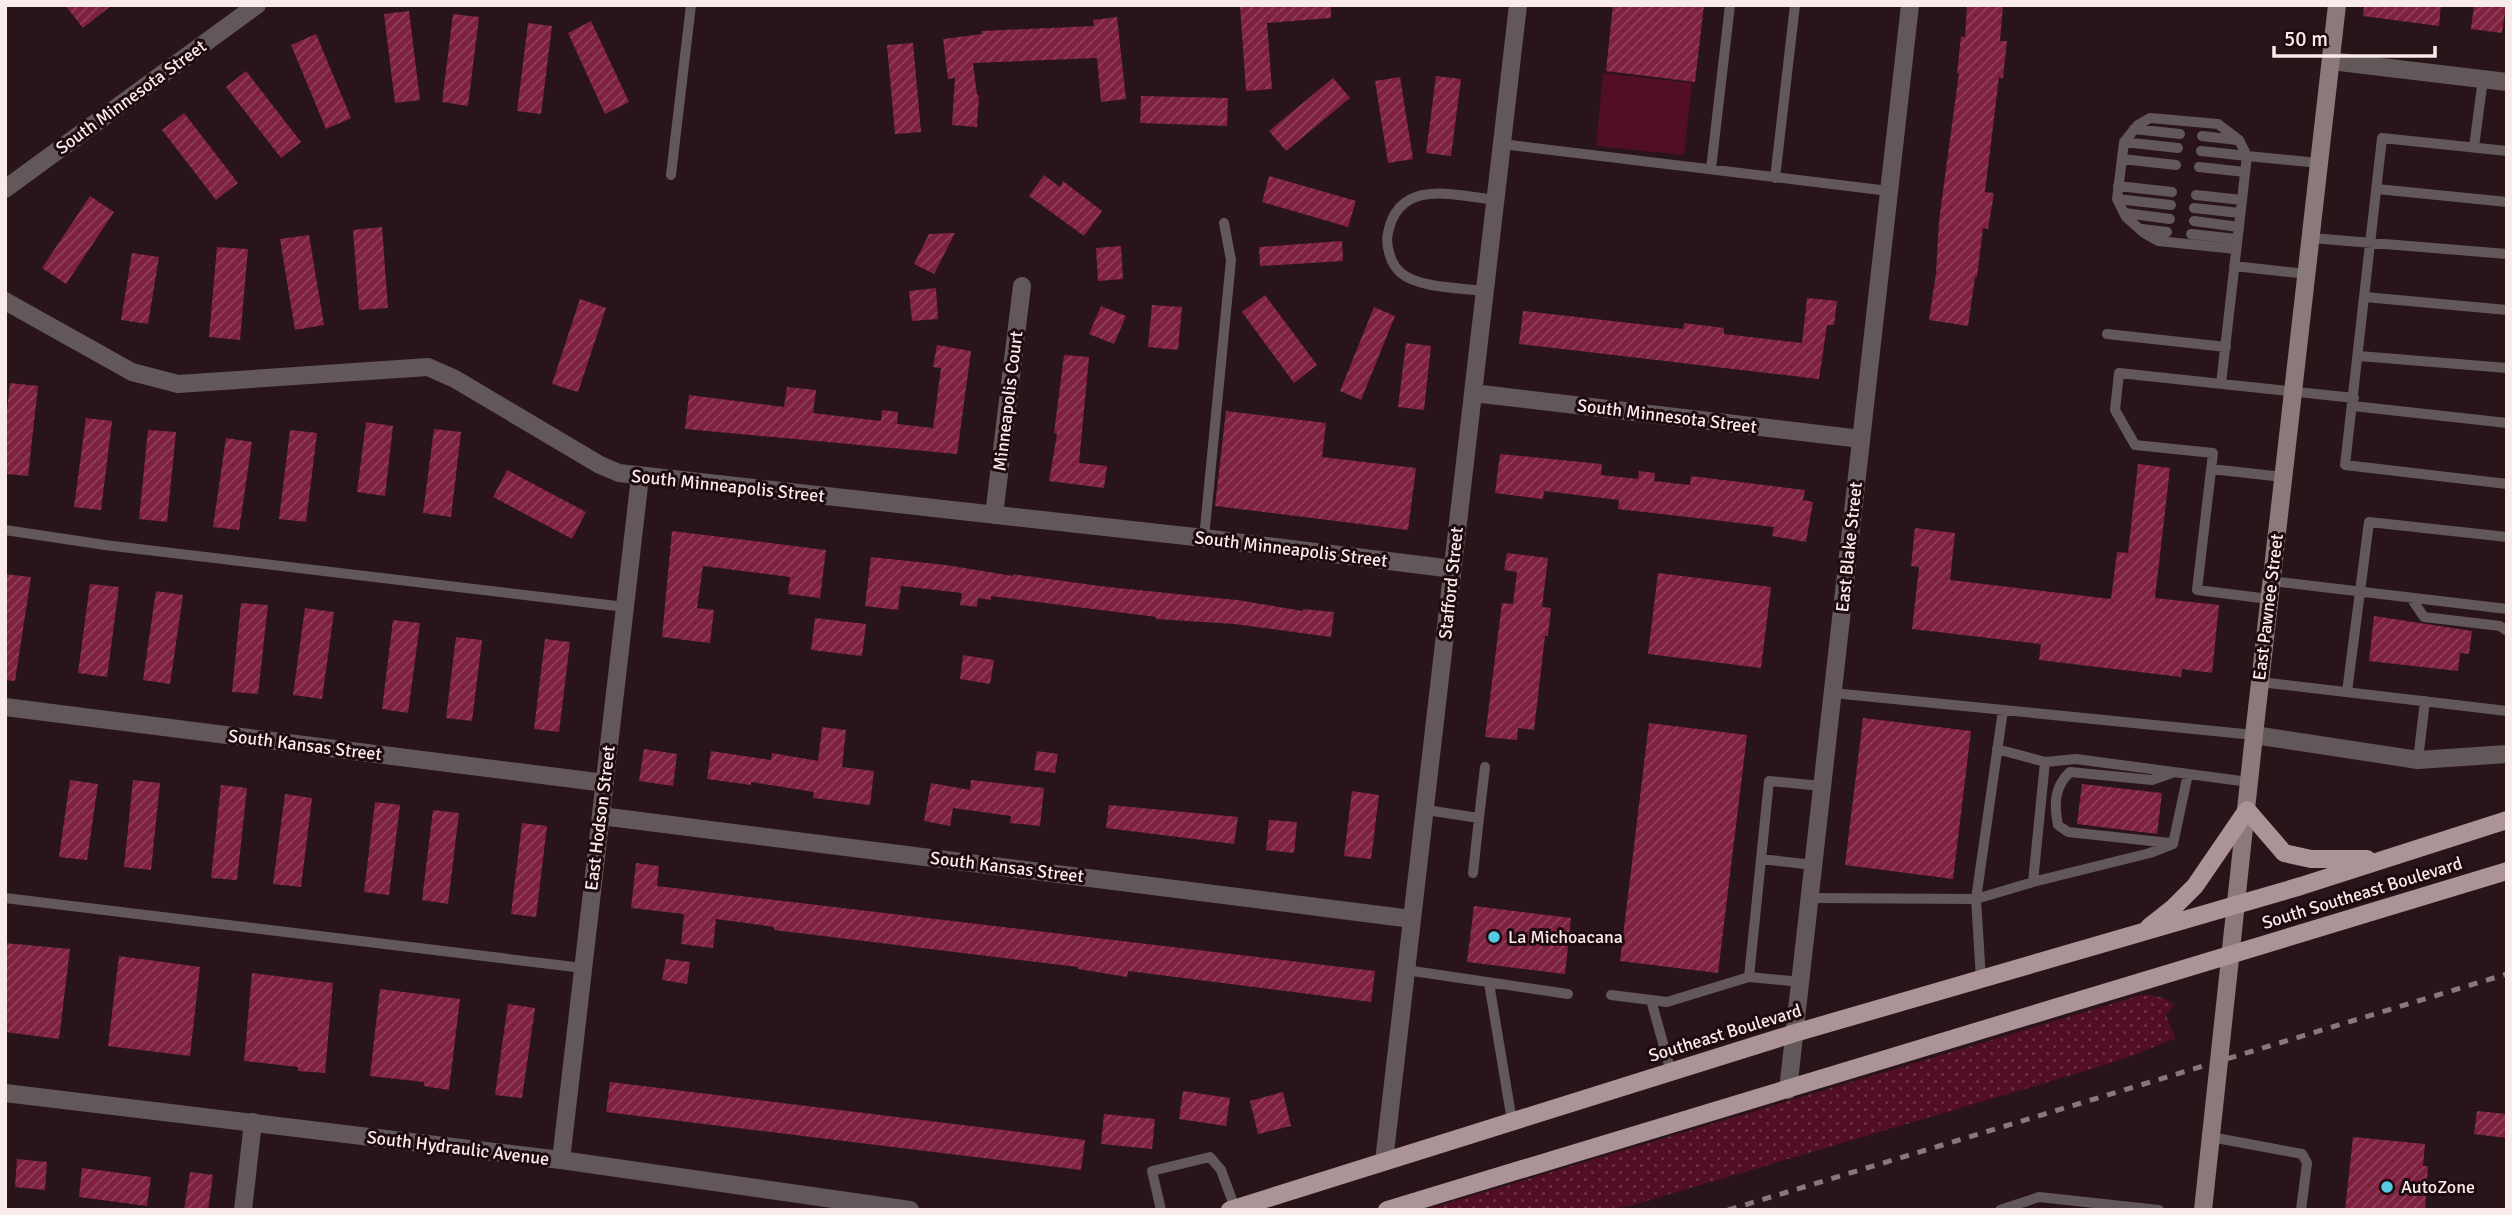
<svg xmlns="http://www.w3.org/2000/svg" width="2512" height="1215" viewBox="0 0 2512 1215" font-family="Signika,sans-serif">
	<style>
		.grass { fill: url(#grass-dots) }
		.park { fill: #510e25 }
		.building { fill: url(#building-hatch) }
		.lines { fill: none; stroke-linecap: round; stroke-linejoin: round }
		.service { stroke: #625759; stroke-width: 10 }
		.minor { stroke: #625759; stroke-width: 18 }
		.tertiary { stroke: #625759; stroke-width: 18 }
		.secondary { stroke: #8b797c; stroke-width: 18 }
		.primary { stroke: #ab9398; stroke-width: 18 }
		.rail { stroke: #89777b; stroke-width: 5; stroke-dasharray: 9 9; stroke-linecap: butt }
		.poi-dot { fill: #58c9e3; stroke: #1e0b10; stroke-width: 2.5 }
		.labels { text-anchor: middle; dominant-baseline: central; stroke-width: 6; stroke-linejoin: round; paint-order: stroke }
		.street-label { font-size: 18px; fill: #f9eaec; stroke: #1e0b10 }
		.poi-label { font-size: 18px; fill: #f9eaec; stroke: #1e0b10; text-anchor: start }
	</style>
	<defs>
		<pattern id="grass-dots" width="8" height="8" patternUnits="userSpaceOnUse" patternTransform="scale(1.75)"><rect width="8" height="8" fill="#510e25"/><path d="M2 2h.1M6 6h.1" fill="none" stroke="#6b3145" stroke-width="1.8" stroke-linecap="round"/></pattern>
		<pattern id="building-hatch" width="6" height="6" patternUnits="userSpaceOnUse" patternTransform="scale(1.75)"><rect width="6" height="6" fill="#7d213e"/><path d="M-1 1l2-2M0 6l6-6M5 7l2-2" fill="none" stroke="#90415a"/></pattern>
	</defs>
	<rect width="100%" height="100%" fill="#281419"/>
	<path class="grass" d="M 2141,995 C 2155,995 2164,996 2174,1005 L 2166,1015 L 2175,1038 L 2135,1055 L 2082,1072 L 1630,1206 L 1593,1210 L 1425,1210 Z"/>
	<path class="park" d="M 1603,73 L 1692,83 L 1684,155 L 1596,146 Z"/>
	<path class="building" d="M 65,5 L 112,5 L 83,28 Z
		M 1240,5 L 1331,5 L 1331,18 L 1267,23 L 1272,89 L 1246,91 Z
		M 1613,5 L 1704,5 L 1695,82 L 1606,71 Z
		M 1967,5 L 2003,5 L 2000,41 L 2007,41 L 2003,78 L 1999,77 L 1985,192 L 1994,193 L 1988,229 L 1983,228 L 1977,277 L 1975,277 L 1968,326 L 1929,320 L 1936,273 L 1939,221 L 1959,73 L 1957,73 L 1961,36 L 1965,37 Z
		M 2364,5 L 2441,5 L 2439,26 L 2363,16 Z
		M 2474,5 L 2506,5 L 2502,33 L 2471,29 Z
		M 409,11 L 420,100 L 395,103 L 384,14 Z
		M 453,14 L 479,17 L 468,106 L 442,102 Z
		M 1117,17 L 1126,99 L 1101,102 L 1097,58 L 973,63 L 977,95 L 979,95 L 977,127 L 952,125 L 955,78 L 948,79 L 943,39 L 982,34 L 981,31 L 1094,26 L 1093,20 Z
		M 591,21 L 629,102 L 605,114 L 568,33 Z
		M 528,23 L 552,26 L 541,114 L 517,111 Z
		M 316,34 L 351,118 L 326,129 L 291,45 Z
		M 913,43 L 921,132 L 895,134 L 887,45 Z
		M 246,71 L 301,142 L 281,158 L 226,87 Z
		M 1436,76 L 1461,79 L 1451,156 L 1426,153 Z
		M 1400,77 L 1413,159 L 1388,163 L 1375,81 Z
		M 1333,78 L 1350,98 L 1286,151 L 1269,131 Z
		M 1141,96 L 1228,98 L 1227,126 L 1140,123 Z
		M 184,113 L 238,183 L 216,200 L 162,130 Z
		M 1044,175 L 1060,187 L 1063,181 L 1102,211 L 1084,236 L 1029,196 Z
		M 1269,176 L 1356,201 L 1348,227 L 1262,202 Z
		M 90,196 L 114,212 L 66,284 L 42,268 Z
		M 382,227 L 388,308 L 359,310 L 353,230 Z
		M 955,233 L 934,274 L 914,264 L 929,234 Z
		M 309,235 L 324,325 L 295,330 L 280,239 Z
		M 1342,241 L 1343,261 L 1260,266 L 1259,247 Z
		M 1121,246 L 1123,279 L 1098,281 L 1096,248 Z
		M 217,247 L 248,249 L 240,340 L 209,337 Z
		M 132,253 L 159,257 L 148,324 L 121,320 Z
		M 936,288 L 938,319 L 912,321 L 909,291 Z
		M 1265,295 L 1317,365 L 1294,383 L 1242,312 Z
		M 1807,298 L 1837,301 L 1834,325 L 1827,325 L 1819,379 L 1519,344 L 1523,311 L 1683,329 L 1684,323 L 1724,328 L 1724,334 L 1802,343 Z
		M 580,299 L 606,308 L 578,392 L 552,384 Z
		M 1152,305 L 1182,307 L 1178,350 L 1148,347 Z
		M 1101,306 L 1126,316 L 1114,344 L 1089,334 Z
		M 1374,307 L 1395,316 L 1361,400 L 1340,391 Z
		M 1406,343 L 1431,346 L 1424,410 L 1398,407 Z
		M 937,345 L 971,351 L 957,454 L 685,429 L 689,395 L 784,407 L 787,387 L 816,390 L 813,413 L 881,421 L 882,410 L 898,412 L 897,424 L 933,428 L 941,368 L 933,367 Z
		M 1064,355 L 1089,357 L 1079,463 L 1107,466 L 1104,488 L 1049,481 L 1057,434 L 1054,433 Z
		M 10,383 L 38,386 L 28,476 L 5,474 L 5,427 Z
		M 1226,411 L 1326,423 L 1322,457 L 1416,468 L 1408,530 L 1215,506 Z
		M 86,418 L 112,421 L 101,510 L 74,507 Z
		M 366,422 L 393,426 L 385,496 L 357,492 Z
		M 434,429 L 461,432 L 451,517 L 423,513 Z
		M 148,430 L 176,432 L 167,522 L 139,519 Z
		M 290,430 L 317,433 L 306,522 L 279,519 Z
		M 226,438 L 252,442 L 239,530 L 213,527 Z
		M 1500,454 L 1602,464 L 1601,475 L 1638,479 L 1639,471 L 1655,473 L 1654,481 L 1690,485 L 1691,476 L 1805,490 L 1803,500 L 1813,502 L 1806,542 L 1772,536 L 1774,527 L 1618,509 L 1619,500 L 1544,491 L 1543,499 L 1495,493 Z
		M 2138,464 L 2170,468 L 2155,598 L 2219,605 L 2212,673 L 2182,669 L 2181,677 L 2039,660 L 2041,644 L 1912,629 L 1919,567 L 1911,566 L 1915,528 L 1955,533 L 1950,580 L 2111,599 L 2117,552 L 2128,553 Z
		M 507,470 L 586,512 L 572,539 L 493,497 Z
		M 672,531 L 826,550 L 820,598 L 788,594 L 790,577 L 703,566 L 697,608 L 714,610 L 710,643 L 662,637 Z
		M 1507,553 L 1548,558 L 1542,607 L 1551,608 L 1548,636 L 1545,636 L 1534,730 L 1518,728 L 1517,740 L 1485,737 L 1502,603 L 1513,604 L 1517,572 L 1504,570 Z
		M 871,557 L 946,565 L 1013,576 L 1013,574 L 1108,587 L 1237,600 L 1303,611 L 1303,609 L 1334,612 L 1331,637 L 1234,624 L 1156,619 L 1156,617 L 991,596 L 991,600 L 978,598 L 977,607 L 960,605 L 962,593 L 901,586 L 898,610 L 865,606 Z
		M 1658,573 L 1771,587 L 1761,668 L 1648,654 Z
		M 5,574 L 31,577 L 15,681 L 5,680 Z
		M 90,584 L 119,587 L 107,677 L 78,673 Z
		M 156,591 L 183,595 L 170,684 L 143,680 Z
		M 241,603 L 268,605 L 258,694 L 232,692 Z
		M 305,608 L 334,612 L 322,699 L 293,695 Z
		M 2374,616 L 2472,631 L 2469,654 L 2460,653 L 2458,671 L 2369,661 Z
		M 815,618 L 866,624 L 862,656 L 811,650 Z
		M 393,620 L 420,623 L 408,713 L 382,709 Z
		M 456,637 L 482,640 L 472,721 L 446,718 Z
		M 545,639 L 570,642 L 559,732 L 534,729 Z
		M 963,655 L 994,660 L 990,684 L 960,679 Z
		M 1863,718 L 1971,731 L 1953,879 L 1845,865 Z
		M 1649,723 L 1747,735 L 1718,973 L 1620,961 Z
		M 822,727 L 846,730 L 842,767 L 874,771 L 870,805 L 813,798 L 814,792 L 751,782 L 751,785 L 707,779 L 711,751 L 771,760 L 772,753 L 818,761 Z
		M 644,749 L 677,754 L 673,786 L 639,781 Z
		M 1037,751 L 1058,754 L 1055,773 L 1034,770 Z
		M 70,780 L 98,784 L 87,860 L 59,857 Z
		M 133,780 L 160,783 L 151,870 L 124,867 Z
		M 971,780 L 1044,788 L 1040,826 L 1010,823 L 1011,816 L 953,808 L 950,826 L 924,821 L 931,783 L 970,790 Z
		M 2082,784 L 2162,793 L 2157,834 L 2077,824 Z
		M 221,785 L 247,788 L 237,880 L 211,878 Z
		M 1352,791 L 1379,795 L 1371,859 L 1344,856 Z
		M 285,794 L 312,798 L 301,887 L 273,884 Z
		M 375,802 L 400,805 L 389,895 L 364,892 Z
		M 1109,805 L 1238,817 L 1234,844 L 1106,828 Z
		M 433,810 L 459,813 L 448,904 L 422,900 Z
		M 1269,820 L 1297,822 L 1294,853 L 1266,850 Z
		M 522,823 L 547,826 L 536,917 L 511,914 Z
		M 636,863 L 659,866 L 657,886 L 1375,971 L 1371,1002 L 1128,971 L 1127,977 L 1078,969 L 1078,967 L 774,930 L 774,927 L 716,919 L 713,948 L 681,944 L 684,914 L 631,908 Z
		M 1474,906 L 1571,918 L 1565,974 L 1467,962 Z
		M 5,943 L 70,949 L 59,1039 L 5,1032 Z
		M 119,956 L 200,967 L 190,1056 L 108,1046 Z
		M 666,959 L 690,962 L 687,984 L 662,980 Z
		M 252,973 L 333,983 L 325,1073 L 298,1071 L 298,1067 L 244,1061 Z
		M 380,989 L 460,999 L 449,1090 L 424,1086 L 424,1082 L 370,1076 Z
		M 508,1004 L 535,1008 L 522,1098 L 495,1095 Z
		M 610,1082 L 1085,1140 L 1081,1170 L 606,1112 Z
		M 1183,1091 L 1230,1098 L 1226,1126 L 1179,1119 Z
		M 1283,1092 L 1291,1126 L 1258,1134 L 1250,1101 Z
		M 2477,1111 L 2507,1114 L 2507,1138 L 2474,1134 Z
		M 1104,1114 L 1155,1119 L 1152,1149 L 1101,1144 Z
		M 2353,1137 L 2425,1144 L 2423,1166 L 2428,1166 L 2425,1210 L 2345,1210 Z
		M 17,1159 L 47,1162 L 45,1190 L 15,1187 Z
		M 82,1168 L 151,1177 L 147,1206 L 79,1197 Z
		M 190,1172 L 213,1175 L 208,1210 L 184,1210 Z"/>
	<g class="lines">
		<path class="service" d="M 2134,129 L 2180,134
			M 2202,136 L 2237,140
			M 2124,142 L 2178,148
			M 1502,144 L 1889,191
			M 2474,147 L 2483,79
			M 2201,151 L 2247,156
			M 2507,151 L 2382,138 L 2345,465 L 2507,484
			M 2122,159 L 2176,165
			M 2199,167 L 2245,172
			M 1711,169 L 1730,5
			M 671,175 L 691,5
			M 1775,178 L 1795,5
			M 2118,186 L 2172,192
			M 2377,189 L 2507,202
			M 2196,195 L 2242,200
			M 2117,199 L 2171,205
			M 2194,208 L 2240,213
			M 2125,213 L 2170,219
			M 2194,221 L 2239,227
			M 2142,229 L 2167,232
			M 2191,234 L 2237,239
			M 2311,238 L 2507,254
			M 2236,249 L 2158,241 L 2144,233 L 2126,217 L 2117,199 L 2124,142 L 2138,125 L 2150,118 L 2218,124 L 2239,140 L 2247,156
			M 2234,266 L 2307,274
			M 1484,291 C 1462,288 1418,288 1401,273 C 1391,265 1385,245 1388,233 C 1399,178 1453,195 1495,200
			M 2365,297 L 2507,310
			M 2107,334 L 2226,347
			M 2359,356 L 2507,368
			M 2221,384 L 2247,156 L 2319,163
			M 2353,406 L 2507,423
			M 2211,469 L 2283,477
			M 5,530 L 105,545 L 625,607
			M 1204,538 L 1231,260 L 1224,223
			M 2271,581 L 2507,609
			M 2411,598 L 2424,617 L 2500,626 L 2507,631
			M 2269,599 L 2197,590 L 2213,453 L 2135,445 L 2115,410 L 2119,373 L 2354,398
			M 2260,682 L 2507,711
			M 2347,692 L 2369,522 L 2507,537
			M 1833,693 L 2254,735
			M 2003,710 L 1976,899 L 2033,882
			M 1997,749 L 2045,762
			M 2418,760 L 2425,701
			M 1426,810 L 1479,818 L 1485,767
			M 2170,843 L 2068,832 L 2058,825 C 2054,804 2054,787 2070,772 L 2152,780 L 2172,773
			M 2173,844 L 2150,853 L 2033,882 L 2045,762 L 2076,759 L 2249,782
			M 2173,844 L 2188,774
			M 1761,859 L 1814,865
			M 1473,873 L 1479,818
			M 5,898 L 583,968
			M 1810,898 L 1976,899 L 1981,979
			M 1406,970 L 1568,994
			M 1749,977 L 1801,982
			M 1489,983 L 1512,1121
			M 1611,995 L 1651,1000 L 1671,1072
			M 1651,1000 L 1667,1002 L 1749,977 L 1769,781 L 1822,786
			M 2211,1137 L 2302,1154 L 2307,1163 L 2301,1210
			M 1161,1210 L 1152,1171 L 1210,1157 L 1221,1170 L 1235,1208
			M 2000,1210 L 2039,1197 L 2159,1210"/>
		<path class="minor" d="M 2331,61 L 2507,82
			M 5,189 L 257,5
			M 5,301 L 132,372 L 178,384 L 428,367 L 455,379 L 600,465 L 619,473 L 1204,538 L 1453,569
			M 1473,393 L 1861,439
			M 994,515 L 1022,286
			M 5,707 L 605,783
			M 2254,735 L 2418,760 L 2507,754
			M 601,816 L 1412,919
			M 1788,1090 L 1910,5
			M 561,1160 L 640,477
			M 1384,1161 L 1518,5
			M 243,1210 L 253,1122"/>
		<path class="tertiary" d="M 5,1093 L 561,1160 L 910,1210"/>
		<path class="secondary" d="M 2203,1210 L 2254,735 L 2337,5"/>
		<path class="primary" d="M 2149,927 L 2173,908 L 2195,886 L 2247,810 L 2284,853 L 2311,859 L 2367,859
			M 1230,1210 L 1795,1033 L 2301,886 L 2507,820
			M 1387,1210 L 2507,871"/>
		<path class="rail" d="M 1728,1210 L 2507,974"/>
	</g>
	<g class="poi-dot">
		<circle cx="1494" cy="937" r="7"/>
		<circle cx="2387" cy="1187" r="7"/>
	</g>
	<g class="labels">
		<g class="street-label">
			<text transform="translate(131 97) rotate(-36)">South Minnesota Street</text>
			<text transform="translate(1008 401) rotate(-83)">Minneapolis Court</text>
			<text transform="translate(1667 416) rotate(7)">South Minnesota Street</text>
			<text transform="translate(728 486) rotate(6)">South Minneapolis Street</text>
			<text transform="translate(1849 547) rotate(-84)">East Blake Street</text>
			<text transform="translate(1291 549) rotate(7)">South Minneapolis Street</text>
			<text transform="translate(1451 583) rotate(-84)">Stafford Street</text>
			<text transform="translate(2268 607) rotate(-83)">East Pawnee Street</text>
			<text transform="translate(305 745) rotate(7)">South Kansas Street</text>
			<text transform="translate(600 818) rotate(-83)">East Hodson Street</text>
			<text transform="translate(1007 867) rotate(7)">South Kansas Street</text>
			<text transform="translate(2362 893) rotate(-17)">South Southeast Boulevard</text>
			<text transform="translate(1725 1033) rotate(-17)">Southeast Boulevard</text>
			<text transform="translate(458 1148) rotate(7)">South Hydraulic Avenue</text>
		</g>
		<g class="poi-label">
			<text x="1508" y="937">La Michoacana</text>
			<text x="2401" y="1187">AutoZone</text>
		</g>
	</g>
	<rect width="2512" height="1215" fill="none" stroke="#f9eaec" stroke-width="14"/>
	<path d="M2274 46v10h161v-10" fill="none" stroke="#f9eaec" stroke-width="3.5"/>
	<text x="2284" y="46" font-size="21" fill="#f9eaec" stroke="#1e0b10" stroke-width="5" paint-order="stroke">50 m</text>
</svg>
